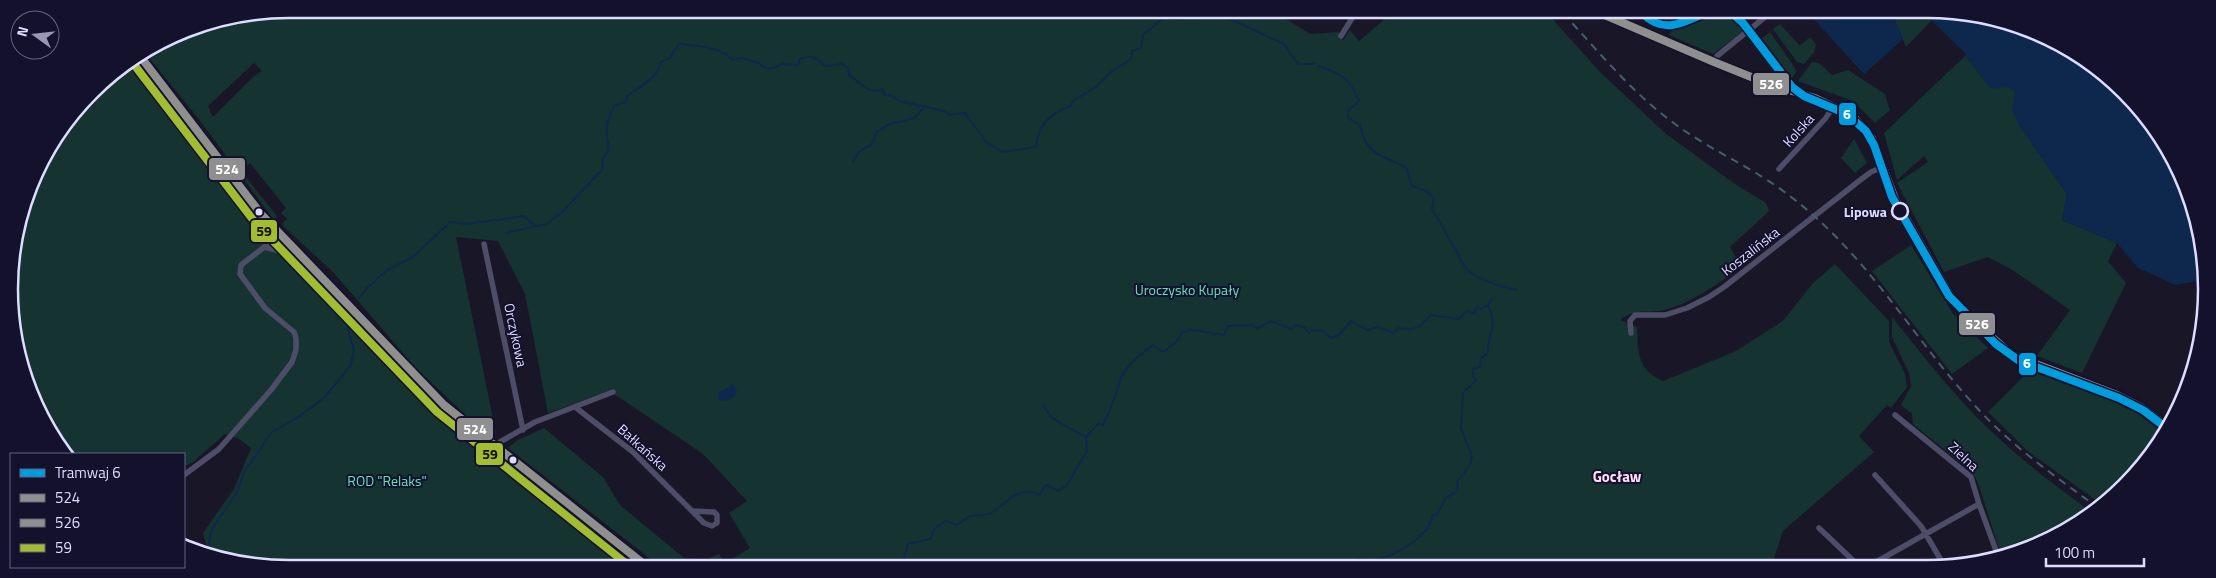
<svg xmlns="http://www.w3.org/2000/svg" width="2216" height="578" viewBox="0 0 2216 578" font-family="'Titillium Web',sans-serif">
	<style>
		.green { fill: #153331; fill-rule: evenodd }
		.water { fill: #0d284c }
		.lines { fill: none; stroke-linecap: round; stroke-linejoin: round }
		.stream { stroke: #0d284c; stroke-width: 2 }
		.street { stroke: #4d4d67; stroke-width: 5.5 }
		.secondary { stroke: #50516d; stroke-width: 8 }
		.tram { stroke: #465e6f; stroke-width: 1 }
		.rail { stroke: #465e6f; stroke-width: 2; stroke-dasharray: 8 6; stroke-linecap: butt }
		.bus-1-casing { stroke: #14112d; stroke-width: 11 }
		.bus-2-casing { stroke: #14112d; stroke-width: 11 }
		.bus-3-casing { stroke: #14112d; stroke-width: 11 }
		.bus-1 { stroke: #8f8f8f; stroke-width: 8 }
		.bus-2 { stroke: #8f8f8f; stroke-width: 8 }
		.bus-3 { stroke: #a2bd31; stroke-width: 8 }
		.tram-1-casing { stroke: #14112d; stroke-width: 11 }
		.tram-1 { stroke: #009cdd; stroke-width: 8 }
		.stop-dot { fill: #14112d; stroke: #deddff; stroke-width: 2.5 }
		.bus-dot { fill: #deddff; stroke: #14112d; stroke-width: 2 }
		.labels { text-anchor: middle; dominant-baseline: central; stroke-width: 4; stroke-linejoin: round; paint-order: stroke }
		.street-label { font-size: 14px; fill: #deddff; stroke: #14112d }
		.stop-label { font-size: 14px; font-weight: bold; fill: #deddff; stroke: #14112d; text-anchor: end }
		.park-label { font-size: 14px; fill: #65e3bb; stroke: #14112d }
		.neighbourhood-label { font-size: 15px; font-weight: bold; fill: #ffdff5; stroke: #14112d }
		.rim { fill: none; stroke: #deddff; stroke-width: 2.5 }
		.line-badge { stroke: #14112d; stroke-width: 2 }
		.badge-label { font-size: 14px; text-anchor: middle; font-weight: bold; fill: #fff }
		.pale-badge-label { font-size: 14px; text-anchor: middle; font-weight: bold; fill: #111 }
	</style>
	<rect width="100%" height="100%" fill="#191727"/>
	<path class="green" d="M 289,9 L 1275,12 L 1310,34 L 1339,32 L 1343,40 L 1350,30 L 1359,41 L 1393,12 L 1547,13 L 1600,72 L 1665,133 L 1735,184 L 1766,203 L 1769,211 L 1730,247 L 1741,267 C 1717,284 1693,303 1664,310 C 1645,314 1638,307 1620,320 L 1637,327 C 1638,352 1637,370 1663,381 L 1734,352 L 1783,321 L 1813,283 L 1835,264 L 1889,321 L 1889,342 L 1905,374 L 1907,387 L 1891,408 L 1887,405 L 1859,436 L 1874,452 L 1783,531 L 1774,558 L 1774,567 L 730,565 L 728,562 L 750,548 L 729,513 L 747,501 L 703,454 L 614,394 L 612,390 L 548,413 L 525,294 L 498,241 L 456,237 L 496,433 L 491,435 L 470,419 L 416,368 L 333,272 L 285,228 L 282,224 L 287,219 L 281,213 L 286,208 L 250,163 L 241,171 L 277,216 L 274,220 L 198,118 L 145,53 L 182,30 ZM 254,63 L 262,71 L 253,77 L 213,117 L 208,106 Z
		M 1658,13 L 1700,13 C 1685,20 1672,26 1658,13 Z
		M 1710,13 C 1729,13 1733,13 1746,29 L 1713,54 L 1669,35 L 1672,30 Z
		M 1892,14 L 1925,14 L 1932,20 L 1906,47 Z
		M 1780,24 L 1800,46 L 1810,37 L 1816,44 L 1814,52 L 1804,64 L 1797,62 L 1773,29 Z
		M 1770,32 L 1797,71 L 1792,78 L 1762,38 Z
		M 1965,56 L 1973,65 L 2015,91 L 2019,125 L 2067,194 L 2062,220 L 2117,243 L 2108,261 L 2126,283 L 2082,373 L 2037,356 L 2070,310 L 2011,269 L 1988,257 L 1944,272 L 1897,183 L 1928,162 L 1924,156 L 1897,180 L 1884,133 Z
		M 138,61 L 227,181 L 243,205 L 319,289 L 447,420 L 629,565 L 235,564 L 209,554 L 203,533 L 234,489 L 251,448 L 239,439 L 225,434 L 193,462 L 184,467 L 184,454 L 64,454 L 18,362 L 9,270 L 38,165 L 85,103 L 93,106 L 103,88 Z
		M 1812,62 L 1819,63 L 1832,75 L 1848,70 L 1885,94 L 1890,110 L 1875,123 L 1853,101 L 1798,81 Z
		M 1854,139 L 1867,163 L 1855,173 L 1841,158 Z
		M 1911,245 L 1953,314 L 1988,348 L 1952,374 L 1872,271 Z
		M 1892,317 C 1924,357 1955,397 1992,432 C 2023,462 2057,486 2091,512 L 2051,540 L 2001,555 L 1978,483 L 1973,473 L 1913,424 L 1912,414 L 1901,405 L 1911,386 L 1909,373 L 1892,337 Z
		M 2029,371 L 2110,400 L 2137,413 L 2165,435 L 2125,487 L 2101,504 L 2029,452 L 1988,412 Z
		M 544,428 L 603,477 L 620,505 L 684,558 L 704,561 L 719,554 L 726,565 L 656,565 L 643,553 L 508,448 L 516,441 Z"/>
	<path class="water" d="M 1809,14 L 1892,14 L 1903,39 L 1864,74 Z
		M 1925,14 L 1981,14 L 2082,56 L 2160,133 L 2202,234 L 2202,280 L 2175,285 L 2138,268 L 2117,243 L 2062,220 L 2067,194 L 2019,125 L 2012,110 L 2015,91 L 2007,87 L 1991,89 L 1965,56 L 1966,54 Z
		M 733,384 L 737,391 C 734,399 730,400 721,401 L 718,398 L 718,393 Z"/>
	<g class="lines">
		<path class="stream" d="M 1221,12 L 1228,18 L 1284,44 L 1298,64 L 1314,64
			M 1318,66 C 1344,75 1348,76 1359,101 L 1348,111 L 1348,118 L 1360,125 C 1366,155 1381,155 1406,167 L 1412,186 L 1426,191 L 1434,198 L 1432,209 L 1467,270 C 1479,280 1502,287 1517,290
			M 853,161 L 859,152 L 872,144 L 877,132 L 889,124 L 915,118 L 923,108
			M 506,233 L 546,224 L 561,213 L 602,170 L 603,158 L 609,150 C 605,129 605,123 615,105 L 626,102 L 627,96 C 642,86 656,79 661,62 L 670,58 L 679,44 C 697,46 719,46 733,60 L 742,58 L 759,63 L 763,67 L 770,69 L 783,64 L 798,65 L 800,59 C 812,54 816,57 825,66 L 842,64 L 848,68 L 849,75 C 860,82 868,95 882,89 L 885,95 L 893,96 L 899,101 L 944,111 L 949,115 L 965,113 L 986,142 L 1002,152 L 1036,147 C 1038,125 1051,112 1071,106 L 1073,101 L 1097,86 L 1111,72 L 1131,59 L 1132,51 L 1141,48 L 1143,35 L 1162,19 L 1200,18 L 1219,12
			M 359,298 L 366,289 L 386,271 L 413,257 L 450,222 L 466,224 L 524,216 L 535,226
			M 1043,405 L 1052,418 L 1086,437
			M 212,555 L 209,542 L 212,529 L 237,492 L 244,472 L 272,432 L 297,418 L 325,397 L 351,365 L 354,350 L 347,327
			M 714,560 L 715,565
			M 902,565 L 908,544 L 931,539 L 933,530 L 946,521 L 957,525 C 961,522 967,518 971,516 C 978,514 984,517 991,513 C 1010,502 1014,486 1040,494 L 1046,485 L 1059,491 L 1067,485 L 1087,451 L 1086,437 L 1098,424 L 1103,425 L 1110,410 L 1123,373 L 1135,359 L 1153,345 L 1163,352 C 1172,346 1179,342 1182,332 L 1194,330 L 1224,335 L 1228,326 L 1252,325 L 1258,328 L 1271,321 L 1291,329 L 1296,325 L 1304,327 L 1309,333 L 1313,330 L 1323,331 L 1331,338 L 1339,335 L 1351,321 L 1367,330 L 1379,327 L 1393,333 L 1399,328 C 1417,331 1419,328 1431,315 L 1459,319 L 1467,311 L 1474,314 L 1477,307 L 1481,309 L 1488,305 L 1492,299
			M 1350,566 L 1358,559 C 1363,559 1369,561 1374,560 C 1394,557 1430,536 1433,515 L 1437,514 L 1446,498 L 1458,490 L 1457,482 L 1470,465 L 1472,456 L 1461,428 L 1463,393 L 1476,380 L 1473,376 L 1473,369 L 1480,367 L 1481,359 L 1488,352 C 1487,331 1499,329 1488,306"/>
		<path class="street" d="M 1341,36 L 1356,12
			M 1714,62 L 1717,56 L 1770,13
			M 1779,169 L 1825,119 L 1834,106
			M 484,244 L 523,430
			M 264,247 L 280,251 L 289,245
			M 1631,333 L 1630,321 L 1635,315 L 1665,315 L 1687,308 L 1709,297 L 1724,287 L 1859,181 L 1871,172 L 1883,167
			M 575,407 L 633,452 L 704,523 L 712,526 L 717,523 L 717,515 L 714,512 L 692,511
			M 496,447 L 500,442 L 535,422 L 613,392
			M 184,475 L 219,449 L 271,390 L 292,362 L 296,350 L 296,338 L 294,332 L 265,308 L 240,274 L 241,265 L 280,235
			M 1875,475 L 1921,526 L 1945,567
			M 1979,504 L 1998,556
			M 1819,528 L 1860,567
			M 1867,567 L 1979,504 L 1971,477 L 1895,415"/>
		<path class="secondary" d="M 1600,13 L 1714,62 L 1766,83 L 1815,98 L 1853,116 L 1872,138 L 1895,199 L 1950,295 L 1966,314 L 2012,355 L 2117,395 L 2141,407 L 2170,429
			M 140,56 L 261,214 L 444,405 L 645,565"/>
		<path class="tram" d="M 1656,13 L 1668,21 L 1686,21"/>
		<path class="rail" d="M 1563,13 C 1598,51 1632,93 1675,124 C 1701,143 1729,157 1756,173 C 1781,188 1804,206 1825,226 C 1882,280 1924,351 1978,409 C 2013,447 2056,477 2097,507"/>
		<defs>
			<path id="bus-1" d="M 140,56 L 261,214 L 444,405 L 645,565"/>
			<path id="bus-2" d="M 1600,13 L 1714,62 L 1766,83 L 1815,98 L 1853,116 L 1872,138 L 1895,199 L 1950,295 L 1966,314 L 2012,355 L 2117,395 L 2141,407 L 2170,429"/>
			<path id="bus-3" d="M 132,62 L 254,221 L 437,412 L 628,565"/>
		</defs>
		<use href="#bus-1" class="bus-1-casing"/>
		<use href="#bus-2" class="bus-2-casing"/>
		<use href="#bus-3" class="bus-3-casing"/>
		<use href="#bus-1" class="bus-1"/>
		<use href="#bus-2" class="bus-2"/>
		<use href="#bus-3" class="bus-3"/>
		<defs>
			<path id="tram-1" d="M 1642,13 C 1663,34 1681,24 1705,13
				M 1732,13 L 1743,23 L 1792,87 L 1804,96 L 1847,114 L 1866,131 L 1874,145 L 1892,197 L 1949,296 L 1996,344 L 2018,360 L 2119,398 L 2143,410 L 2169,430"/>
		</defs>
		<use href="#tram-1" class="tram-1-casing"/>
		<use href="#tram-1" class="tram-1"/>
	</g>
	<circle class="stop-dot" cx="1900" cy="211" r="8"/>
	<g class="bus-dot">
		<circle cx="259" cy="212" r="4.5"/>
		<circle cx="513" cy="460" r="4.5"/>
	</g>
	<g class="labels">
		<g class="street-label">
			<text transform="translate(1798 130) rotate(-48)">Kolska</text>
			<text transform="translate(1750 251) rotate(-38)">Koszalińska</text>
			<text transform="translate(516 335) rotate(78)">Orczykowa</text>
			<text transform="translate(643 447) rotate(42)">Bałkańska</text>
			<text transform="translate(1964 456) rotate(43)">Zielna</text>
		</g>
		<g class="stop-label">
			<text x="1887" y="211">Lipowa</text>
		</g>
		<g class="park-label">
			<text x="1187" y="289">Uroczysko Kupały</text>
			<text x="387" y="480">ROD "Relaks"</text>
		</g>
		<g class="neighbourhood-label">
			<text x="1617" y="476">Gocław</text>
		</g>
	</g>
	<path d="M0 0H2216V578H0ZM289 18H1927A271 271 0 0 1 2198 289V289A271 271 0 0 1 1927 560H289A271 271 0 0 1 18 289V289A271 271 0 0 1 289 18Z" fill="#14112d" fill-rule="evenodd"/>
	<path class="rim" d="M289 18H1927A271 271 0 0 1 2198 289V289A271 271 0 0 1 1927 560H289A271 271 0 0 1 18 289V289A271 271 0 0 1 289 18Z"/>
	<g class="line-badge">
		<rect x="1752" y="72" width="38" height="24" rx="5" fill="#8f8f8f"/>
		<rect x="1838" y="102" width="19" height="24" rx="5" fill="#009cdd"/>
		<rect x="208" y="157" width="38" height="24" rx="5" fill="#8f8f8f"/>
		<rect x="250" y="219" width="28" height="24" rx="5" fill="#a2bd31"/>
		<rect x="1958" y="312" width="38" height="24" rx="5" fill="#8f8f8f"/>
		<rect x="2018" y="352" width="19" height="24" rx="5" fill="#009cdd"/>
		<rect x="456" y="417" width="38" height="24" rx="5" fill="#8f8f8f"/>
		<rect x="475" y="442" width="29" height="24" rx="5" fill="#a2bd31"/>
	</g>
	<g class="badge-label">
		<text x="1771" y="89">526</text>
		<text x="1847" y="119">6</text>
		<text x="227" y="174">524</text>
		<text x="1977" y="329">526</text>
		<text x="2027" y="368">6</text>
		<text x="475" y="434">524</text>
	</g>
	<g class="pale-badge-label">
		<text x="264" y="236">59</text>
		<text x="490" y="459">59</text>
	</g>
	<rect x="10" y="453" width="175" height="115" fill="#14112d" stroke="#656381"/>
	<rect x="20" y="469" width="25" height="8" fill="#009cdd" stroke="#656381"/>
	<text x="55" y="478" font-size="15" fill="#deddff">Tramwaj 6</text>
	<rect x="20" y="494" width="25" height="8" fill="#8f8f8f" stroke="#656381"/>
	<text x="55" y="503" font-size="15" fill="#deddff">524</text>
	<rect x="20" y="519" width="25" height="8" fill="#8f8f8f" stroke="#656381"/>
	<text x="55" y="528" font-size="15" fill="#deddff">526</text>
	<rect x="20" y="544" width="25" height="8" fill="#a2bd31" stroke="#656381"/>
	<text x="55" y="553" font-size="15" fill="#deddff">59</text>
	<g transform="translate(35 35) rotate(285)"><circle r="24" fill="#14112d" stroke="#656381"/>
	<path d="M0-4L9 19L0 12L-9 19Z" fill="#9998b3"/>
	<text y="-8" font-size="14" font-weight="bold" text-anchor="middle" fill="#deddff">N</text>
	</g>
	<path d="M2046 558v8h98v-8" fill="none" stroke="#deddff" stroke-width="2.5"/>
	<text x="2054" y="558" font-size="15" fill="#deddff" stroke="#14112d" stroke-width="4" paint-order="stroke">100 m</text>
</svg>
